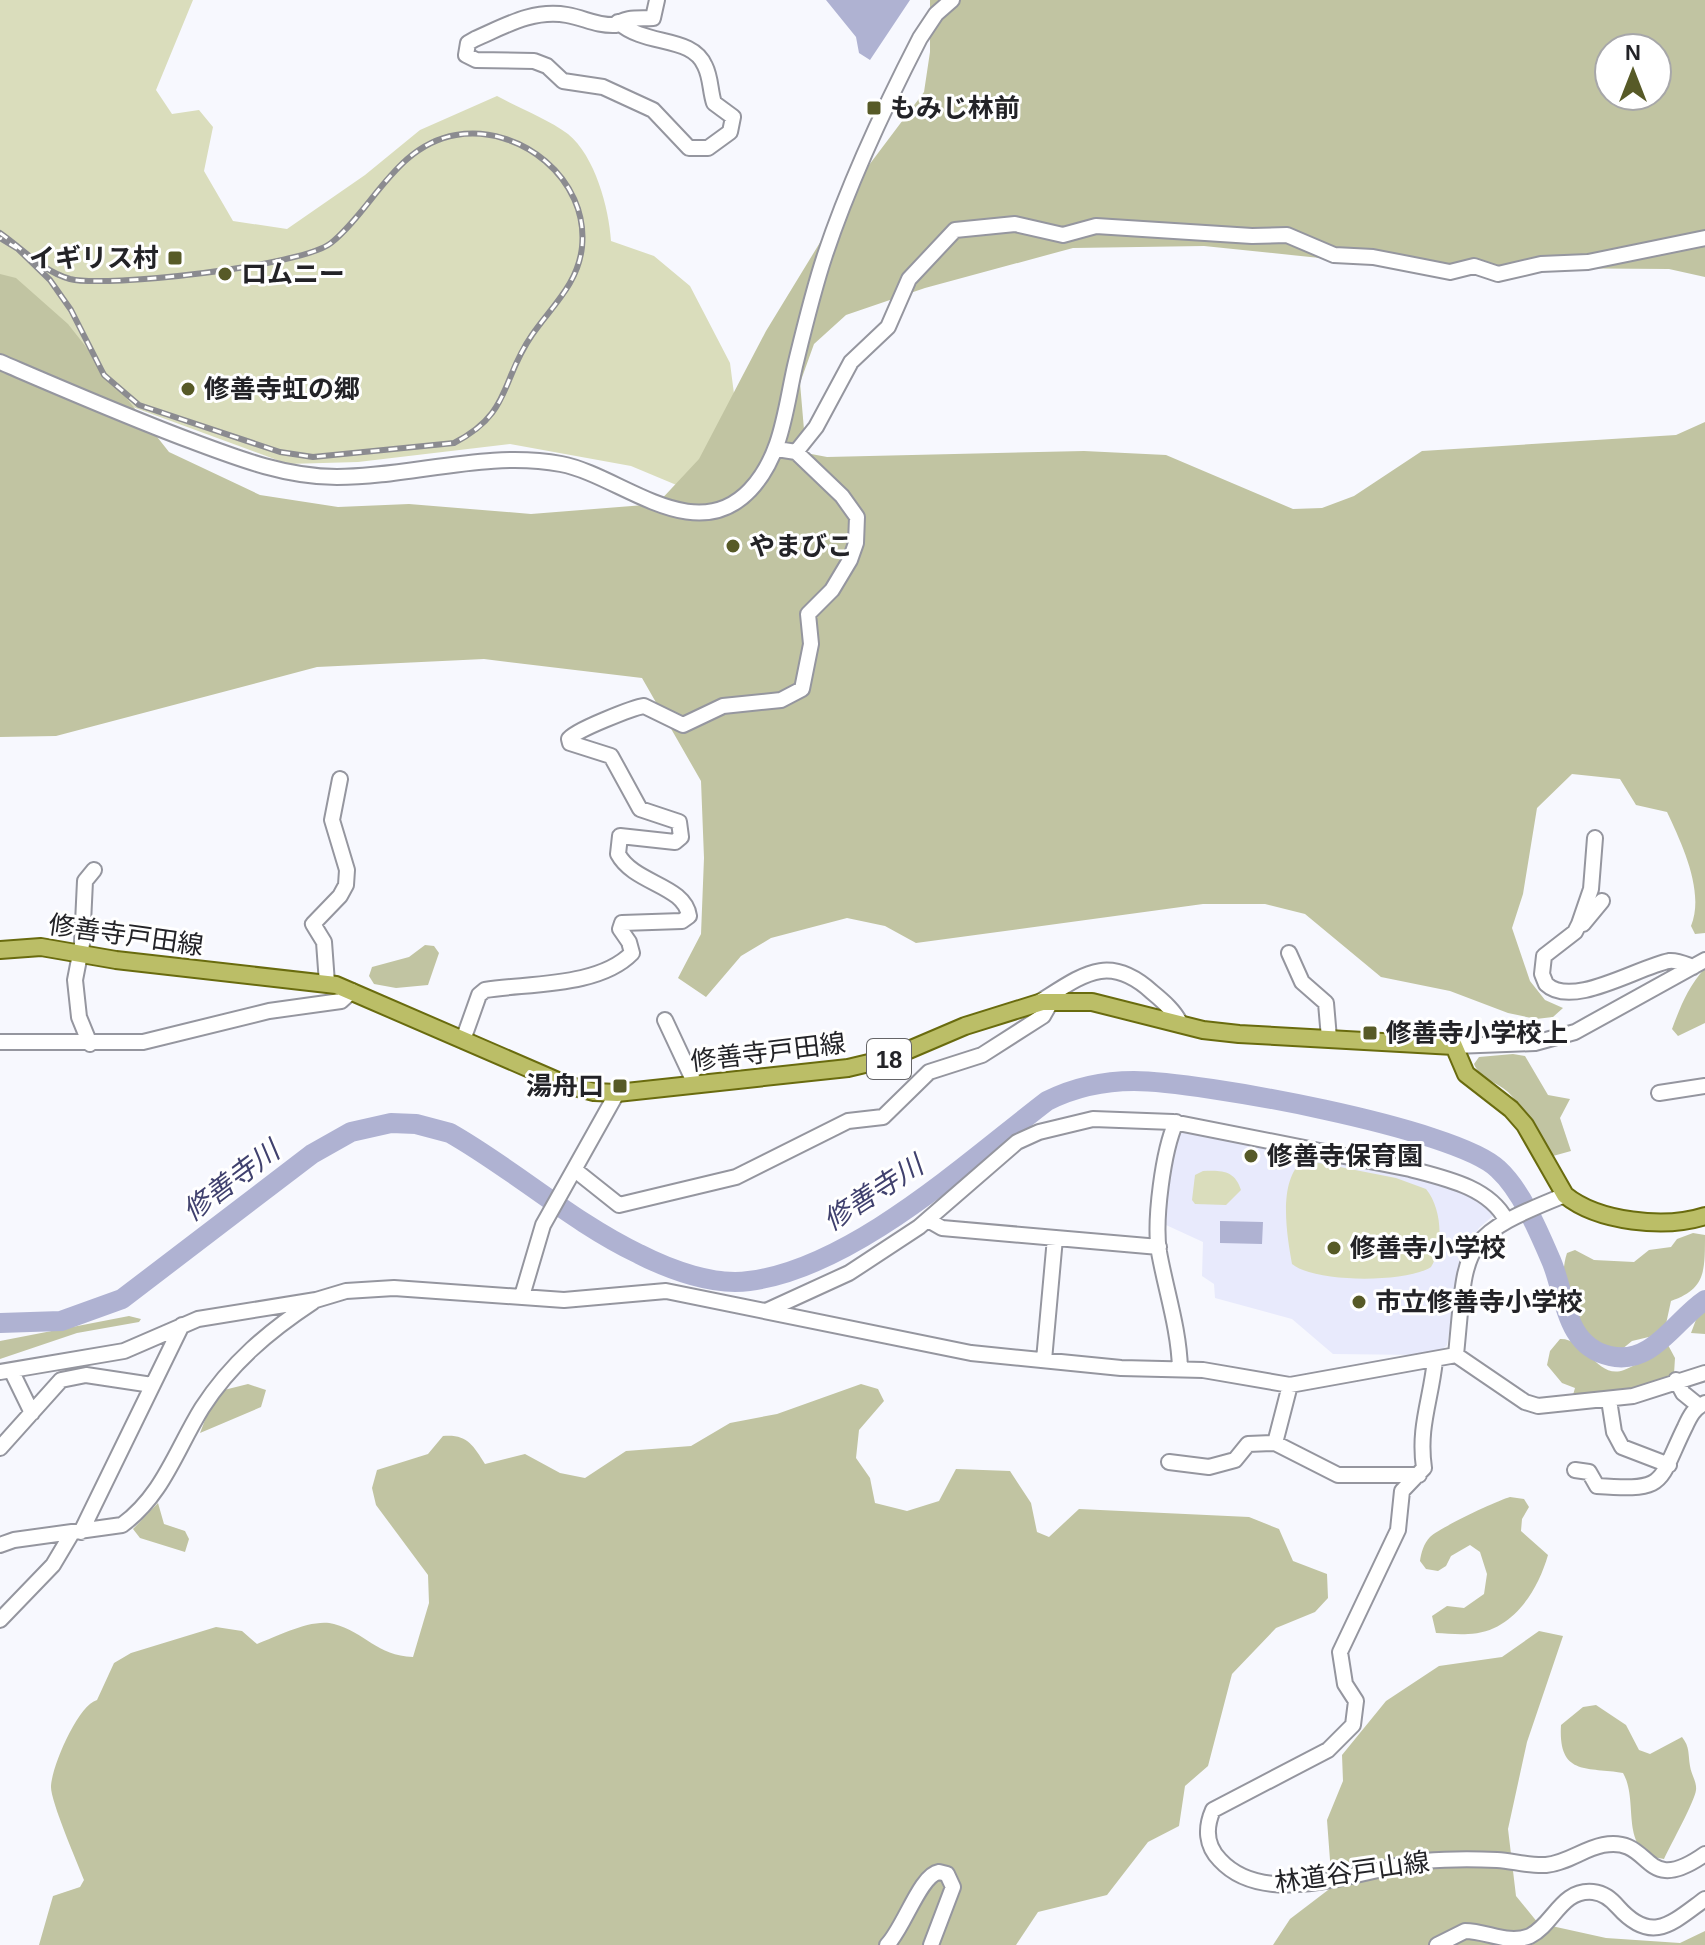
<svg xmlns="http://www.w3.org/2000/svg" width="1705" height="1945" viewBox="0 0 1705 1945" font-family="Arial,'Noto Sans JP',sans-serif">
	<style>
		.built { fill: #e8eafc }
		.green { fill: #daddbc }
		.forest { fill: #c1c4a2; fill-rule: evenodd }
		.water { fill: #afb2d2 }
		.lines { fill: none; stroke-linecap: round; stroke-linejoin: round }
		.river { stroke: #afb2d2; stroke-width: 20 }
		.minor-casing { stroke: #95969f; stroke-width: 18 }
		.major-casing { stroke: #696b0e; stroke-width: 20 }
		.minor { stroke: #fff; stroke-width: 14 }
		.major { stroke: #bbbe67; stroke-width: 16 }
		.rail-casing { stroke: #8b8b90; stroke-width: 6 }
		.rail { stroke: #fff; stroke-width: 3; stroke-dasharray: 9; stroke-linecap: butt }
		.poi-dot { fill: #575a27; stroke: #fff; stroke-width: 3 }
		.labels { text-anchor: middle; dominant-baseline: central; stroke-width: 6; stroke-linejoin: round; paint-order: stroke }
		.shield { fill: #fff; stroke: #656568; stroke-width: 2 }
		.shield-label { font-size: 24px; font-weight: bold; fill: #232327 }
		.poi-label { font-size: 26px; font-weight: bold; fill: #232327; stroke: #fff; text-anchor: start }
		.street-label { font-size: 26px; fill: #232327; stroke: #fff }
		.water-label { font-size: 28px; font-style: italic; fill: #40416e; stroke: #fff }
	</style>
	<rect width="100%" height="100%" fill="#f7f8fe"/>
	<path class="built" d="M 1179,1130 L 1425,1177 L 1482,1197 L 1495,1214 L 1479,1228 L 1463,1253 L 1447,1345 L 1441,1351 L 1419,1355 L 1333,1354 L 1292,1319 L 1215,1298 L 1214,1284 L 1202,1276 L 1203,1242 L 1166,1225 L 1169,1154 Z"/>
	<path class="green" d="M 0,0 L 193,0 L 156,90 L 172,114 L 199,110 L 213,127 L 204,171 L 233,221 L 287,229 L 365,175 L 420,130 L 497,96 C 519,108 548,119 568,134 C 595,156 609,208 611,241 L 654,256 L 690,286 L 730,363 L 743,463 L 698,494 L 631,466 L 510,444 L 358,462 L 288,464 L 111,399 L 0,280 Z
		M 1304,1160 L 1396,1178 L 1426,1189 C 1442,1208 1444,1246 1431,1267 C 1406,1283 1315,1283 1292,1264 C 1287,1236 1277,1179 1304,1160 Z
		M 1203,1171 C 1221,1170 1235,1170 1241,1190 L 1226,1205 L 1195,1204 L 1192,1200 L 1195,1175 Z"/>
	<path class="forest" d="M 930,0 L 1705,0 L 1705,277 L 1669,269 L 1506,268 L 1320,258 L 1204,246 L 1073,248 L 925,288 L 846,315 L 814,344 L 800,383 L 806,453 L 827,457 L 1084,451 L 1166,455 L 1293,509 L 1322,508 L 1354,496 L 1422,451 L 1676,435 L 1705,422 L 1705,933 L 1695,934 L 1691,926 C 1705,892 1682,844 1667,812 L 1636,805 L 1620,779 L 1572,774 L 1537,808 L 1523,894 L 1512,928 L 1530,981 L 1545,1000 L 1563,1008 L 1553,1017 L 1536,1019 L 1508,1013 L 1450,991 L 1381,977 L 1305,914 L 1265,904 L 1203,904 L 916,943 L 885,926 L 847,918 L 771,938 L 741,956 L 706,997 L 678,978 L 701,934 L 704,858 L 701,781 L 642,678 L 484,659 L 317,667 L 56,736 L 0,737 L 0,274 L 16,278 L 68,324 L 169,452 L 260,495 L 338,507 L 409,504 L 531,514 L 657,504 L 699,459 L 766,331 L 860,177 L 924,92 L 930,52 ZM 1609,48 L 1657,48 L 1657,96 L 1609,96 Z
		M 425,945 L 434,946 L 439,953 L 428,985 L 396,988 L 374,984 L 369,976 L 372,967 L 409,957 Z
		M 1705,968 L 1705,1023 L 1678,1036 L 1672,1029 C 1681,1005 1688,987 1705,968 Z
		M 1513,1054 L 1525,1056 L 1548,1095 L 1570,1099 L 1560,1118 L 1571,1151 L 1553,1156 C 1536,1135 1528,1112 1508,1092 C 1497,1082 1480,1079 1474,1064 L 1479,1057 Z
		M 1693,1233 L 1705,1235 C 1705,1273 1705,1289 1671,1301 L 1666,1324 L 1657,1335 L 1632,1341 L 1621,1350 C 1613,1348 1604,1347 1597,1343 C 1570,1326 1557,1282 1567,1253 L 1575,1250 L 1594,1260 L 1634,1262 L 1649,1250 L 1671,1247 L 1677,1239 Z
		M 1705,1311 L 1705,1334 L 1691,1333 L 1697,1317 Z
		M 129,1316 L 141,1319 L 139,1322 L 77,1333 L 0,1359 L 0,1341 Z
		M 1560,1339 C 1586,1338 1597,1380 1624,1370 C 1640,1364 1653,1353 1668,1345 L 1675,1358 L 1674,1374 L 1645,1388 L 1580,1400 L 1573,1395 L 1575,1388 L 1562,1383 L 1547,1365 L 1550,1351 Z
		M 248,1384 L 266,1390 L 261,1407 L 200,1433 L 213,1399 L 224,1390 Z
		M 861,1384 L 878,1389 L 884,1401 L 859,1430 L 856,1458 L 870,1478 L 875,1503 L 907,1511 L 939,1501 L 956,1469 L 1010,1471 L 1031,1503 L 1037,1532 L 1049,1537 L 1079,1509 L 1249,1517 L 1279,1529 L 1293,1561 L 1327,1574 L 1328,1598 L 1315,1612 L 1276,1628 L 1232,1674 L 1208,1766 L 1185,1786 L 1179,1826 L 1148,1842 L 1107,1895 L 1038,1912 L 1016,1945 L 39,1945 L 53,1896 L 80,1887 L 84,1880 C 77,1862 50,1800 51,1786 C 52,1766 78,1705 97,1700 L 114,1663 L 131,1653 L 216,1627 L 242,1631 L 257,1644 C 278,1636 312,1618 334,1624 C 365,1632 377,1656 413,1657 L 429,1603 L 428,1575 L 376,1505 L 372,1488 L 377,1470 L 428,1454 L 443,1436 C 467,1434 473,1445 485,1464 L 525,1454 L 560,1473 L 585,1478 L 626,1451 L 691,1446 L 730,1423 L 777,1414 Z
		M 1510,1497 L 1524,1499 L 1529,1507 L 1522,1519 L 1521,1531 L 1548,1555 C 1537,1593 1511,1633 1468,1634 C 1457,1635 1446,1633 1436,1633 L 1432,1616 L 1447,1606 L 1464,1608 L 1484,1594 L 1487,1574 L 1480,1552 L 1470,1545 L 1451,1556 L 1446,1566 L 1438,1571 L 1426,1569 L 1420,1561 C 1421,1553 1424,1543 1430,1537 C 1441,1527 1496,1501 1510,1497 Z
		M 158,1503 L 164,1524 L 185,1531 L 189,1539 L 185,1552 L 140,1538 L 133,1529 Z
		M 1539,1631 L 1563,1636 L 1527,1742 L 1508,1829 L 1516,1896 L 1538,1923 L 1606,1938 L 1680,1943 L 1705,1931 L 1705,1945 L 1273,1945 L 1290,1919 L 1332,1887 L 1327,1820 L 1343,1781 L 1342,1755 L 1386,1701 L 1439,1666 L 1502,1657 Z
		M 1596,1705 L 1626,1725 L 1639,1750 L 1650,1754 L 1682,1737 C 1690,1747 1688,1754 1690,1766 C 1691,1774 1697,1782 1696,1790 C 1695,1801 1670,1846 1664,1859 C 1617,1853 1640,1802 1623,1773 C 1586,1767 1558,1776 1561,1725 L 1583,1707 Z"/>
	<path class="water" d="M 826,0 L 910,0 L 870,60 L 859,53 L 856,37 Z
		M 1220,1221 L 1263,1222 L 1262,1244 L 1220,1243 Z"/>
	<g class="lines">
		<path class="river" d="M 0,1323 L 61,1321 L 122,1299 L 312,1154 L 351,1132 L 391,1123 L 416,1124 L 450,1133 C 515,1170 572,1222 639,1254 C 670,1270 714,1286 749,1281 C 852,1268 966,1163 1047,1101 C 1075,1087 1102,1081 1134,1081 C 1198,1081 1456,1128 1498,1169 C 1521,1190 1538,1230 1550,1258 C 1566,1292 1563,1346 1610,1356 C 1652,1366 1675,1320 1705,1300"/>
		<defs>
			<path id="minor" d="M 618,22 C 646,47 692,35 705,66 C 711,78 710,91 714,103 L 733,117 L 730,132 L 708,148 L 689,148 L 653,110 L 603,87 L 563,81 L 547,66 L 534,61 L 476,60 L 466,55 L 468,43 L 475,39 C 505,26 533,9 567,15 C 585,18 596,26 616,25 C 626,16 640,19 653,18 L 657,0
				M 0,362 C 63,389 125,416 189,440 C 237,458 285,477 337,477 C 411,477 487,450 561,464 C 620,475 694,549 750,490 C 782,456 785,410 795,366 C 804,329 813,291 825,255 C 850,180 884,108 920,38 L 936,14 L 952,0
				M 796,452 L 816,427 L 851,362 L 888,327 L 909,279 L 955,230 L 1015,224 L 1063,235 L 1096,226 L 1252,236 L 1287,235 L 1334,255 L 1373,257 L 1450,272 L 1474,266 L 1498,274 L 1541,264 L 1588,262 L 1705,238
				M 1595,838 L 1591,889 L 1579,924 L 1575,932 L 1544,956 L 1542,974 L 1546,984 C 1572,1009 1638,967 1669,961 C 1677,960 1685,964 1693,967
				M 1583,924 L 1602,901
				M 1289,953 L 1302,982 L 1326,1003 L 1329,1038
				M 327,983 L 324,942 L 313,924 L 340,896 L 346,885 L 347,870 L 332,820 L 340,779
				M 1041,1001 C 1084,974 1109,953 1152,992 C 1163,1001 1176,1012 1181,1025
				M 665,1020 L 695,1084
				M 463,1040 L 479,995 L 485,990 C 529,983 599,987 632,953 L 629,942 L 620,929 L 622,923 L 682,921 L 689,916 C 685,885 634,884 618,854 L 620,836 L 675,842 L 681,837 L 679,822 L 640,809 L 611,756 L 570,743 L 569,739 C 573,731 635,707 644,706 L 683,725 L 723,706 L 781,700 L 802,689 L 811,644 L 808,614 L 832,590 L 850,560 L 856,543 L 857,517 L 842,496 L 796,452 L 777,449
				M 0,1042 L 143,1042 L 269,1011 L 341,1001 L 352,991
				M 90,1044 L 79,1017 L 75,980 L 82,944 L 85,881 L 94,870
				M 1454,1046 L 1535,1043 L 1575,1032 L 1705,960
				M 1659,1093 L 1705,1086
				M 1176,1122 C 1163,1151 1154,1220 1159,1252 C 1166,1291 1179,1329 1180,1369
				M 575,1170 L 619,1205 L 736,1177 L 848,1121 L 883,1117 L 929,1072 L 982,1055 L 1043,1016 L 1051,1002
				M 928,1220 L 942,1228 L 1159,1247
				M 522,1296 L 543,1225 L 617,1093
				M 766,1311 L 849,1273 L 919,1227 L 1017,1142 L 1039,1132 L 1093,1119 L 1173,1122 L 1410,1169 C 1444,1178 1489,1187 1506,1220
				M 1456,1355 C 1467,1245 1457,1238 1565,1195
				M 1044,1360 L 1055,1238
				M 1435,1360 C 1431,1400 1418,1427 1424,1468 L 1402,1491 L 1398,1530 L 1340,1652 L 1345,1684 L 1356,1701 L 1353,1725 L 1328,1750 L 1213,1810 C 1205,1828 1206,1846 1220,1860 C 1267,1911 1364,1868 1424,1861 C 1448,1859 1473,1859 1497,1860 C 1513,1861 1529,1866 1546,1865 C 1567,1863 1583,1849 1603,1845 C 1654,1835 1641,1899 1705,1854
				M 0,1372 L 124,1351 L 198,1319 L 316,1300 L 346,1291 L 394,1288 L 564,1300 L 666,1291 L 971,1353 L 1121,1368 L 1203,1370 L 1290,1385 L 1456,1355 L 1525,1402 L 1538,1406 L 1633,1396 L 1705,1373
				M 12,1372 L 32,1413
				M 1676,1380 L 1683,1393 L 1699,1406
				M 1290,1385 L 1275,1443 L 1338,1475 L 1419,1475
				M 1609,1400 L 1614,1432 L 1622,1447 L 1669,1465
				M 0,1448 L 61,1380 L 86,1375 L 152,1385
				M 1169,1462 L 1209,1467 L 1235,1460 L 1248,1444 L 1275,1443
				M 1575,1470 L 1589,1472 L 1597,1486 C 1668,1491 1657,1484 1685,1427 C 1690,1416 1694,1408 1705,1403
				M 81,1532 L 182,1325
				M 0,1545 L 14,1540 L 122,1525 C 163,1495 176,1450 202,1408 C 231,1363 269,1331 313,1302
				M 0,1620 L 53,1565 L 72,1533
				M 887,1945 C 904,1928 920,1875 939,1872 L 947,1874 L 953,1887 L 931,1945
				M 1437,1945 L 1465,1931 C 1487,1931 1508,1945 1530,1936 C 1554,1924 1561,1889 1593,1892 C 1604,1893 1611,1899 1618,1907 C 1652,1945 1672,1923 1705,1899"/>
			<path id="major" d="M 0,950 L 41,947 L 116,960 L 336,985 L 567,1085 L 594,1092 L 617,1093 L 848,1068 L 890,1058 L 965,1026 L 1042,1002 L 1092,1002 L 1203,1030 L 1239,1034 L 1454,1046 L 1466,1074 L 1511,1109 L 1525,1125 L 1565,1195 C 1598,1222 1665,1229 1705,1216"/>
		</defs>
		<use href="#minor" class="minor-casing"/>
		<use href="#major" class="major-casing"/>
		<use href="#minor" class="minor"/>
		<use href="#major" class="major"/>
		<defs>
			<path id="rail" d="M 0,233 C 23,249 42,271 70,279 C 106,288 303,266 331,243 C 373,209 396,145 456,135 C 520,124 589,179 582,247 C 578,284 552,306 532,335 C 500,381 512,413 454,443 L 313,457 L 280,452 L 139,405 L 104,375 L 71,310 L 50,280 L 18,249 L 0,238"/>
		</defs>
		<use href="#rail" class="rail-casing"/>
		<use href="#rail" class="rail"/>
	</g>
	<g class="poi-dot">
		<rect x="866" y="100" width="16" height="16" rx="4"/>
		<rect x="167" y="250" width="16" height="16" rx="4"/>
		<circle cx="225" cy="274" r="8"/>
		<circle cx="188" cy="389" r="8"/>
		<circle cx="733" cy="546" r="8"/>
		<rect x="1362" y="1025" width="16" height="16" rx="4"/>
		<rect x="612" y="1078" width="16" height="16" rx="4"/>
		<circle cx="1251" cy="1156" r="8"/>
		<circle cx="1334" cy="1248" r="8"/>
		<circle cx="1359" cy="1302" r="8"/>
	</g>
	<g class="labels">
		<rect class="shield" x="867" y="1039" width="44" height="40" rx="6"/>
		<g class="shield-label">
			<text x="889" y="1059">18</text>
		</g>
		<g class="poi-label">
			<text x="890" y="108">もみじ林前</text>
			<text x="159" y="258" text-anchor="end">イギリス村</text>
			<text x="241" y="274">ロムニー</text>
			<text x="204" y="389">修善寺虹の郷</text>
			<text x="749" y="546">やまびこ</text>
			<text x="1386" y="1033">修善寺小学校上</text>
			<text x="604" y="1086" text-anchor="end">湯舟口</text>
			<text x="1267" y="1156">修善寺保育園</text>
			<text x="1350" y="1248">修善寺小学校</text>
			<text x="1375" y="1302">市立修善寺小学校</text>
		</g>
		<g class="street-label">
			<text transform="translate(126 935) rotate(8)">修善寺戸田線</text>
			<text transform="translate(768 1052) rotate(-7)">修善寺戸田線</text>
			<text transform="translate(1352 1872) rotate(-8)">林道谷戸山線</text>
		</g>
		<g class="water-label">
			<text transform="translate(231 1181) rotate(-37)">修善寺川</text>
			<text transform="translate(873 1193) rotate(-33)">修善寺川</text>
		</g>
	</g>
	<g transform="translate(1633 72)"><circle r="38" fill="#ffffff" stroke="#a7a7a9" stroke-width="2"/>
	<path d="M0-6L14 30L0 20L-14 30Z" fill="#575a27"/>
	<text y="-12" font-size="22" font-weight="bold" text-anchor="middle" fill="#232327">N</text>
	</g>
</svg>
